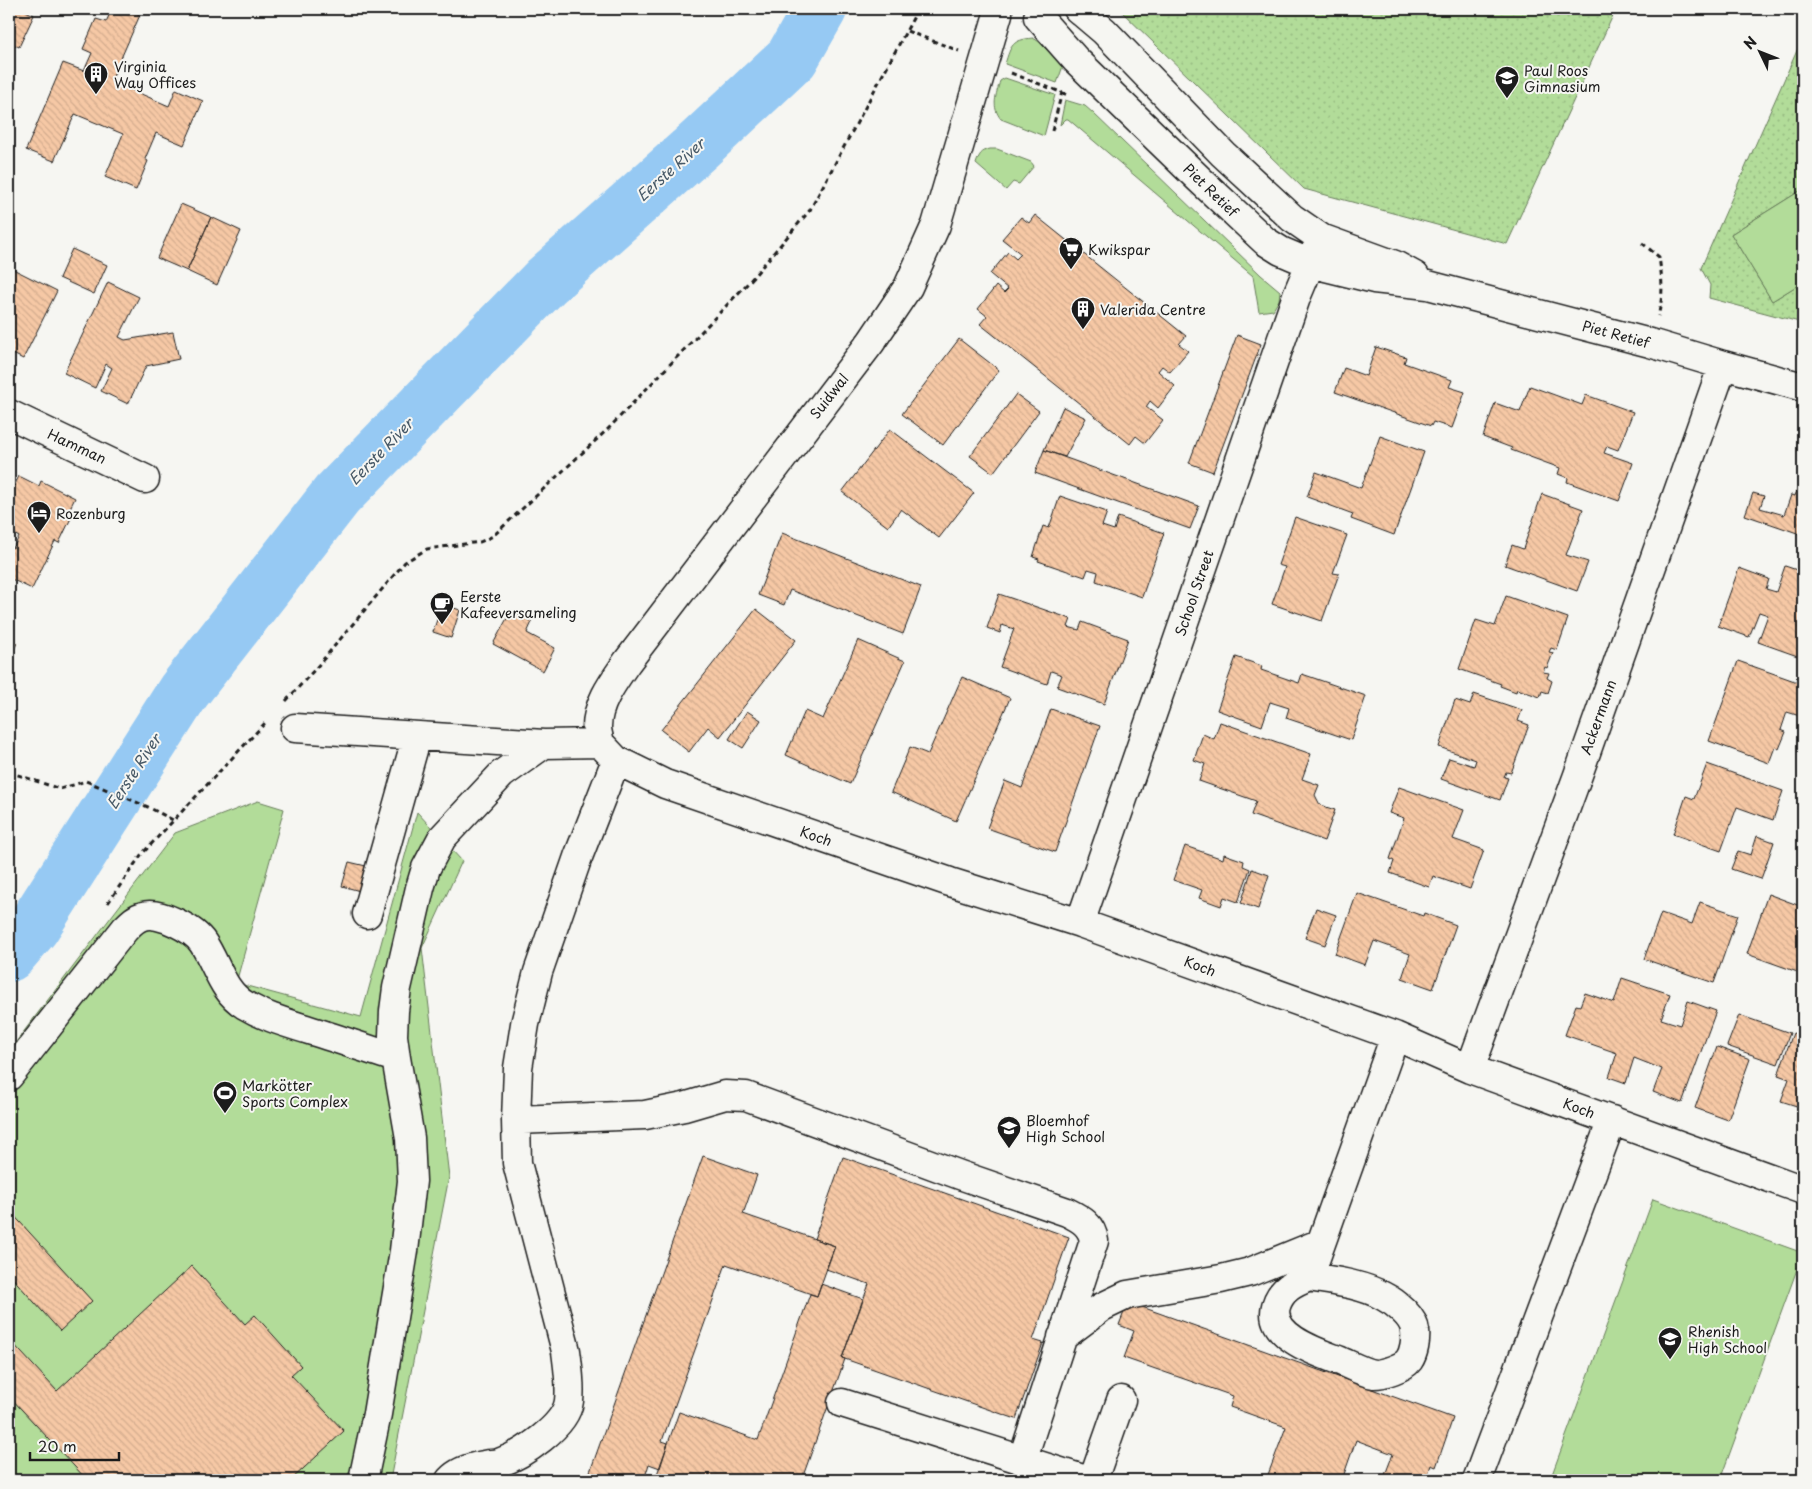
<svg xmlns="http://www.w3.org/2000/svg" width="1812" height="1489" viewBox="0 0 1812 1489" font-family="'Playpen Sans',sans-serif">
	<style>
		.grass { fill: url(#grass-dots); stroke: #677c5a }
		.garden { fill: #b2dc99; stroke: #677c5a }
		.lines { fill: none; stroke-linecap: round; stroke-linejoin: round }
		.river { stroke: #96c9f3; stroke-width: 54 }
		.building { fill: url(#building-back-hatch); stroke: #1c1c1c }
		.minor-casing { stroke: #1c1c1c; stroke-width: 31 }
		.path { stroke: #1c1c1c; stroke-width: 3; stroke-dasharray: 5 4; stroke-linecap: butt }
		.minor { stroke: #f6f6f2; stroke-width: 28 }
		.labels { text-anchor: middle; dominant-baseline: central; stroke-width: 4; stroke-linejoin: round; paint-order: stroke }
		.poi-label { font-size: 14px; fill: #1c1c1c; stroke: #f6f6f2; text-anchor: start }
		.street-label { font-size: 14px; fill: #1c1c1c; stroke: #f6f6f2 }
		.water-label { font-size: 15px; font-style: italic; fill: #475967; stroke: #f6f6f2 }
	</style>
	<defs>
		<pattern id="grass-dots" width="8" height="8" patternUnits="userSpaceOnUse" patternTransform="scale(1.25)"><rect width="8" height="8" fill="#b2dc99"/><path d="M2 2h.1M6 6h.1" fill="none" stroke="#98bc83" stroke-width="1.8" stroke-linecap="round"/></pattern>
		<pattern id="building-back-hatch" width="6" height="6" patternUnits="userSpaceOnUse" patternTransform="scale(1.25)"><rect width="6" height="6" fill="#f6c8a5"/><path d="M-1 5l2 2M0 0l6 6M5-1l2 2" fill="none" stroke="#d2ab8d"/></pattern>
	</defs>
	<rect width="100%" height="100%" fill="#f6f6f2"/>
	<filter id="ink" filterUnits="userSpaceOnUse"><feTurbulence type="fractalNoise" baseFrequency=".02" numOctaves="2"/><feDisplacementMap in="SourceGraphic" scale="10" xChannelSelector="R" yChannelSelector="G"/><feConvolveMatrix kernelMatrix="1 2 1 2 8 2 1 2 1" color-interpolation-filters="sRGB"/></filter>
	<g filter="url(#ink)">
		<path class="grass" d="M 1119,9 L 1616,9 L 1507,244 L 1304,189 Z
			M 1803,37 L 1803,189 L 1731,234 L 1772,301 L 1803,282 L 1803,323 L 1709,298 L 1710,285 L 1701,268 Z"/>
		<path class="garden" d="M 1033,38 L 1038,41 L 1063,66 L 1057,83 L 1005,64 C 1011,45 1012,40 1033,38 Z
			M 1005,78 L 1055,95 L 1044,136 L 1001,119 C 991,107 996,95 1000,81 Z
			M 1065,100 L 1085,106 L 1093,113 L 1261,275 L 1280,291 L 1279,300 L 1273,310 L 1259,312 L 1253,276 L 1068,119 L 1066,119 L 1060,125 Z
			M 990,149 L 997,149 L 1031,162 L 1034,166 L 1019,184 L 1013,182 L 1006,190 L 976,164 C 979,155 981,151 990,149 Z
			M 1803,189 L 1803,282 L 1772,301 L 1731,234 Z
			M 258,801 L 284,809 L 236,983 L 361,1017 L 417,812 L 462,861 L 422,948 L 449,1177 L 390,1480 L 9,1480 L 9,1051 L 175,833 Z
			M 1653,1199 L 1803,1253 L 1720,1480 L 1550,1480 Z"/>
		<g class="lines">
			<path class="river" d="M 9,955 L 33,927 L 184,691 L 337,495 L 546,281 L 699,145 L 792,58 L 820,9"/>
		</g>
		<path class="building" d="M 9,9 L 16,11 L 17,9 L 22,9 L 34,15 L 19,47 L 9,42 Z
			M 112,9 L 126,9 L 140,15 L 111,81 L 169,106 L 176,89 L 203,101 L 184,145 L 156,133 L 145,159 L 148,161 L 136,190 L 105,177 L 123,134 L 75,114 L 54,161 L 26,150 L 63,63 L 84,71 L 92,53 L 83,49 L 96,19 L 106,22 Z
			M 181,204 L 211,217 L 187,271 L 157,258 Z
			M 1035,215 L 1186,336 L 1179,344 L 1188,351 L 1170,372 L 1162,366 L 1158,371 L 1175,386 L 1158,408 L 1150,401 L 1146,407 L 1163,420 L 1145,443 L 1136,436 L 1130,444 L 980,324 L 987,316 L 978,309 L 996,286 L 1004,293 L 1008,289 L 990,274 L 1008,252 L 1016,259 L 1021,254 L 1002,239 L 1021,217 L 1029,223 Z
			M 211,217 L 241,231 L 217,285 L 187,271 Z
			M 72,249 L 107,265 L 94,294 L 59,278 Z
			M 9,267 L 57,291 L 23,359 L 9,352 Z
			M 108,282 L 139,297 L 119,337 L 125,340 L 173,332 L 179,359 L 146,366 L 128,404 L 101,391 L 112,368 L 106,364 L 95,388 L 64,373 Z
			M 1237,335 L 1261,344 L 1213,472 L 1189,463 Z
			M 959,339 L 999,370 L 943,445 L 902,414 Z
			M 1376,347 L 1406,357 L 1404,363 L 1452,380 L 1449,387 L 1465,392 L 1452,428 L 1433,422 L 1431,426 L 1335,392 L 1344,368 L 1366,376 Z
			M 1530,386 L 1582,405 L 1586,395 L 1633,412 L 1618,450 L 1607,446 L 1604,453 L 1633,463 L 1619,501 L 1567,482 L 1568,478 L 1558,474 L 1560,468 L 1511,450 L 1512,448 L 1483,437 L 1495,403 L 1520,412 Z
			M 1016,394 L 1039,411 L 993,473 L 970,456 Z
			M 1063,407 L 1086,418 L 1065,457 L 1044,450 Z
			M 890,429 L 974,493 L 939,538 L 901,509 L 888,527 L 842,492 Z
			M 1380,436 L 1424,452 L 1394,535 L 1351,519 L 1353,514 L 1307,497 L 1316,472 L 1361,488 Z
			M 1044,450 L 1199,506 L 1190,529 L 1035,473 Z
			M 1803,472 L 1803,535 L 1745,515 L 1753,493 L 1764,496 L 1760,508 L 1784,515 L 1791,495 L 1795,496 Z
			M 19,476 L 39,486 L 41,481 L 75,498 L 67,514 L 72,516 L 59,543 L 55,541 L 32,589 L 9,578 L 9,546 L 13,548 L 19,537 L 9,531 L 9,497 Z
			M 1542,494 L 1583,509 L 1566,555 L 1588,562 L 1577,591 L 1505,565 L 1512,545 L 1523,549 Z
			M 1060,496 L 1107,512 L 1102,526 L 1114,530 L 1118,517 L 1164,533 L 1142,597 L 1096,581 L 1098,572 L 1088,569 L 1085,577 L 1038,561 L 1039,559 L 1033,557 L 1043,526 L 1049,528 Z
			M 1295,517 L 1347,535 L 1333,573 L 1339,574 L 1322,621 L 1272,604 L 1285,567 L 1278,565 Z
			M 782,533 L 921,587 L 903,634 L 790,590 L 784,605 L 758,595 Z
			M 1785,566 L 1803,572 L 1803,658 L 1758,642 L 1768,615 L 1759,612 L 1749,637 L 1718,626 L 1739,568 L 1769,579 L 1766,589 L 1776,592 Z
			M 999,594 L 1071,619 L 1068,627 L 1079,630 L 1082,622 L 1128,639 L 1104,704 L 1057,687 L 1062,675 L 1051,671 L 1047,684 L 1000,667 L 1014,629 L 1002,625 L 1000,633 L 987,628 Z
			M 1506,596 L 1568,618 L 1557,650 L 1551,648 L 1549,652 L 1553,653 L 1547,668 L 1545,667 L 1543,672 L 1549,673 L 1547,678 L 1552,681 L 1548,693 L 1542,691 L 1540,697 L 1517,689 L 1516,692 L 1500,686 L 1501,684 L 1459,669 L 1476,620 L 1495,626 Z
			M 442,604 L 460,610 L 451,638 L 433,632 Z
			M 756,609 L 796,640 L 720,737 L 708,727 L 689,752 L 661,730 Z
			M 511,611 L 532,622 L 527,633 L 555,648 L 543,671 L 493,644 Z
			M 9,639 L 17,643 L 9,660 Z
			M 858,640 L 905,661 L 850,784 L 786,755 L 805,711 L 823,719 Z
			M 1236,657 L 1262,666 L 1261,670 L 1299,683 L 1302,674 L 1366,696 L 1351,740 L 1286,718 L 1289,708 L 1270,702 L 1262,726 L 1217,710 Z
			M 1738,661 L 1803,684 L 1803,717 L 1787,712 L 1781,730 L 1786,732 L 1779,749 L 1775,747 L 1769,763 L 1709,741 Z
			M 962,677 L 1010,698 L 956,821 L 891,792 L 910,747 L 928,754 Z
			M 1474,694 L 1522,710 L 1518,721 L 1529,725 L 1511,773 L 1506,772 L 1504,777 L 1508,778 L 1500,800 L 1441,779 L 1449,758 L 1474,766 L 1476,760 L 1439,747 L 1455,700 L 1470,705 Z
			M 1051,709 L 1100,726 L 1055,852 L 987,828 L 1005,781 L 1022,788 Z
			M 747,711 L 761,720 L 743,748 L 729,739 Z
			M 1220,722 L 1311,754 L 1302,779 L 1319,785 L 1315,795 L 1320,805 L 1335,810 L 1324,841 L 1251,815 L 1256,801 L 1199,781 L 1205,764 L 1194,760 L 1203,734 L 1214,739 Z
			M 1707,764 L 1783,791 L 1773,820 L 1737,807 L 1721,851 L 1673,834 L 1686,796 L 1694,799 Z
			M 1399,787 L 1464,810 L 1453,839 L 1484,850 L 1470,889 L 1433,876 L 1429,887 L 1390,873 L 1394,861 L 1390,859 L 1404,818 L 1389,813 Z
			M 1757,836 L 1774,842 L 1761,879 L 1731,869 L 1738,851 L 1751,855 Z
			M 1185,846 L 1223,859 L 1224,854 L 1244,861 L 1243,866 L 1250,869 L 1238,902 L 1224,897 L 1221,906 L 1199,898 L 1202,890 L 1173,880 Z
			M 349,862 L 366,866 L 360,891 L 342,886 Z
			M 1252,869 L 1269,875 L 1258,909 L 1241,903 Z
			M 1357,893 L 1423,916 L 1424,913 L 1456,925 L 1433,989 L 1402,978 L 1410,954 L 1374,941 L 1365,965 L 1335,954 Z
			M 1768,894 L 1803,907 L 1803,974 L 1747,954 Z
			M 1700,902 L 1738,915 L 1714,983 L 1644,959 L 1661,913 L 1692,924 Z
			M 1316,908 L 1336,915 L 1325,945 L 1305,938 Z
			M 1622,978 L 1670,994 L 1661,1019 L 1680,1025 L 1688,1001 L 1716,1011 L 1682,1103 L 1653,1092 L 1662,1069 L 1634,1058 L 1626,1083 L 1609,1077 L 1617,1053 L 1565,1035 L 1576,1005 L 1580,1006 L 1585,993 L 1614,1003 Z
			M 1739,1015 L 1790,1033 L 1778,1064 L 1727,1046 Z
			M 1793,1033 L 1803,1036 L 1803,1108 L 1781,1101 L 1789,1079 L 1778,1075 Z
			M 1717,1047 L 1750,1059 L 1728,1120 L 1695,1108 Z
			M 703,1156 L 757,1175 L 743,1214 L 835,1246 L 817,1296 L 726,1264 L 662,1441 L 668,1443 L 660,1468 L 649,1464 L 644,1480 L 587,1480 Z
			M 843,1157 L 1069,1237 L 1033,1340 L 1043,1343 L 1016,1419 L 842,1358 L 869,1284 L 826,1269 L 835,1246 L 814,1239 Z
			M 9,1210 L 92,1301 L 60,1331 L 9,1274 Z
			M 192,1266 L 245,1324 L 255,1315 L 301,1366 L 291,1375 L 344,1431 L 291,1480 L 87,1480 L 9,1396 L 9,1339 L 57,1391 Z
			M 821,1284 L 863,1299 L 842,1358 L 845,1359 L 803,1476 L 816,1480 L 655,1480 L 679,1412 L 758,1440 L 810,1294 L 817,1296 Z
			M 1128,1302 L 1453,1418 L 1436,1467 L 1431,1465 L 1426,1480 L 1383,1480 L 1393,1454 L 1356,1440 L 1342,1480 L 1266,1480 L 1286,1427 L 1230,1407 L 1233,1396 L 1124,1358 L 1134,1331 L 1119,1325 Z"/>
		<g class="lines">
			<defs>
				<path id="minor" d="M 1078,9 L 1104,31 L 1223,154 L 1292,218 L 1321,238 L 1395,265 L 1415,276
					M 1038,17 L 1076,60 L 1199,179 L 1265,241 L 1281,251 L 1309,263 L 1374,279 L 1428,285 L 1650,343 L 1723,365 L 1803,387
					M 9,414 L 145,479
					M 295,728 L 544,744
					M 600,743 L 616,760 L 665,784 L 950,882 L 1080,923 L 1395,1036 L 1470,1069 L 1803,1190
					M 600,743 C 599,738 597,732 597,727 C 597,703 614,681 627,662 L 871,342 L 908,287 L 936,225 L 998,14
					M 367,914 L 417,736
					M 1080,923 L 1297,295 L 1321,238
					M 1470,1069 L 1578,775 L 1723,365
					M 9,1076 L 125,929 C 130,924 135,918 143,916 C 159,911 194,929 203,943 C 217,964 222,991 245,1005 C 265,1017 287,1023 309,1030 C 338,1039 367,1049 396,1058
					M 516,1120 L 645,1115 L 684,1107 L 725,1095 L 746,1096 L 960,1175 L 1067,1212 C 1081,1219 1092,1225 1094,1241 L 1022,1461
					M 1309,1277 C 1333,1281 1361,1284 1383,1296 C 1395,1302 1414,1317 1415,1331 C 1416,1340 1414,1353 1409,1360 C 1403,1368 1383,1374 1374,1374 C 1364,1373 1348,1364 1338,1360 C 1316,1352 1268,1336 1276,1306 C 1281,1289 1294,1283 1309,1277 L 1395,1036
					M 1062,1337 L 1102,1307 L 1127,1295 L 1221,1279 L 1250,1272 L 1321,1243
					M 842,1403 L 1086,1480
					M 363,1480 L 377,1414 L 404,1251 L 412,1181 L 410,1138 L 396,1058 L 393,1036 L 394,1011 L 397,988 L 420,888 L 426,868 L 442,838 L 502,774 L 544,744 L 600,743
					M 450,1480 C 458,1471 472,1467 484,1465 C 489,1464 495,1464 499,1463 C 522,1455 566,1426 569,1401 C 571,1385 568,1367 566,1351 L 517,1163 L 516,1120 L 518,1068 L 525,1024 L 538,972 L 578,857 L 616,760
					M 1093,1480 L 1121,1400
					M 1477,1480 L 1612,1120"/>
			</defs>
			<use href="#minor" class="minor-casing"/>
			<path class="path" d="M 907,31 L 959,51
				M 1011,73 L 1068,95
				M 1052,131 L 1062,92
				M 1642,243 L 1659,257 C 1662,277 1664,295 1658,316
				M 286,701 L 316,668 L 405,562 L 427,549 L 480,542 L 493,536 L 608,429 L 749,282 L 810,210 L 918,9
				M 9,772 L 60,789 L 86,781 L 148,807 L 173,820
				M 108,903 L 141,855 L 266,722"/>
			<use href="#minor" class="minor"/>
		</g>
	</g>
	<defs>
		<symbol id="building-pin" viewBox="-11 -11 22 30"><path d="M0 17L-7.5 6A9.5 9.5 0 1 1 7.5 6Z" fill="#1c1c1c" stroke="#f6f6f2"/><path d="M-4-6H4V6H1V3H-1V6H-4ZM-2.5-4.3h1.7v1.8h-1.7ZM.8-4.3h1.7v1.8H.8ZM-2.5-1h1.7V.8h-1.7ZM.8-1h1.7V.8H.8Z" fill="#fff"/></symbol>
		<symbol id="school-pin" viewBox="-11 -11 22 30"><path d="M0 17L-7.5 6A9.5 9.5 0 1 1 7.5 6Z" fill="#1c1c1c" stroke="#f6f6f2"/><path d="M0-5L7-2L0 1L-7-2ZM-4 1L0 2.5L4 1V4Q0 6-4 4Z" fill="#fff"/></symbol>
		<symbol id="supermarket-pin" viewBox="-11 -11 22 30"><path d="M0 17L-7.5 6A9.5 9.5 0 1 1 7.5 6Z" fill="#1c1c1c" stroke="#f6f6f2"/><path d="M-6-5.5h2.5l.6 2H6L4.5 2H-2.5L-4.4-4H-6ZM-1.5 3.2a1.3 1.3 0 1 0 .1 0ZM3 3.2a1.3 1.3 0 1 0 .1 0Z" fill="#fff"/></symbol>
		<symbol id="hotel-pin" viewBox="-11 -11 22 30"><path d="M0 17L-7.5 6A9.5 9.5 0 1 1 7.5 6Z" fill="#1c1c1c" stroke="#f6f6f2"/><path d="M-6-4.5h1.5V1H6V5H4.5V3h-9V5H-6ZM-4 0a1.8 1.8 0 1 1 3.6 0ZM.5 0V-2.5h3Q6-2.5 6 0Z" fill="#fff"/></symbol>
		<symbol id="cafe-pin" viewBox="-11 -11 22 30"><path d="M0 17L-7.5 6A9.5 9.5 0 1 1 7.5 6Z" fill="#1c1c1c" stroke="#f6f6f2"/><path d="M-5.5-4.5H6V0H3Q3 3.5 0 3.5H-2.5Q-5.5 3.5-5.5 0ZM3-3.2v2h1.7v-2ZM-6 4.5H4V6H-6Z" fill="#fff"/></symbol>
		<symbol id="stadium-pin" viewBox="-11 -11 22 30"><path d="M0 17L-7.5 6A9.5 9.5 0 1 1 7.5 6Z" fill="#1c1c1c" stroke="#f6f6f2"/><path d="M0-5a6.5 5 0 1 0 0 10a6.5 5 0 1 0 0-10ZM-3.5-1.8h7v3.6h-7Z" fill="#fff"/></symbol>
	</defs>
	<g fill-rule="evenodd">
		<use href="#building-pin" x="82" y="60" width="28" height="38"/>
		<use href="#school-pin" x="1493" y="64" width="28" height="38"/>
		<use href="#supermarket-pin" x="1057" y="235" width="28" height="38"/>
		<use href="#building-pin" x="1069" y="295" width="28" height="38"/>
		<use href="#hotel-pin" x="25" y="499" width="28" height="38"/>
		<use href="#cafe-pin" x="428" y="590" width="28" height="38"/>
		<use href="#stadium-pin" x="211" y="1079" width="28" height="38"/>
		<use href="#school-pin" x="995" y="1114" width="28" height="38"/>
		<use href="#school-pin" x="1656" y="1325" width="28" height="38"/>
	</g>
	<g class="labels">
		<g class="poi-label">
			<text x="114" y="66">Virginia<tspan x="114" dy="16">Way Offices</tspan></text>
			<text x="1524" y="70">Paul Roos<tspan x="1524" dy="16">Gimnasium</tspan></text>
			<text x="1088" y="249">Kwikspar</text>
			<text x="1100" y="309">Valerida Centre</text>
			<text x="56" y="513">Rozenburg</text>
			<text x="460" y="596">Eerste<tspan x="460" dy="16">Kafeeversameling</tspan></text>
			<text x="242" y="1085">Markötter<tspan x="242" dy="16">Sports Complex</tspan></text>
			<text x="1026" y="1120">Bloemhof<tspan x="1026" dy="16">High School</tspan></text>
			<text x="1688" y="1331">Rhenish<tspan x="1688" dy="16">High School</tspan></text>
		</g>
		<g class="street-label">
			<text transform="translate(1211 190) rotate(44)">Piet Retief</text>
			<text transform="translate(1616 334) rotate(15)">Piet Retief</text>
			<text transform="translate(829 396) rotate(-52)">Suidwal</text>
			<text transform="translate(77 446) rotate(25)">Hamman</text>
			<text transform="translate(1194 593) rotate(-71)">School Street</text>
			<text transform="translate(1598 717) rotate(-70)">Ackermann</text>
			<text transform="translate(816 836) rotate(19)">Koch</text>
			<text transform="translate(1200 966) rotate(20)">Koch</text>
			<text transform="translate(1579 1108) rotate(20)">Koch</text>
		</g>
		<g class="water-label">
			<text transform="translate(670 169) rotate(-42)">Eerste River</text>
			<text transform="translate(380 451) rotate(-46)">Eerste River</text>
			<text transform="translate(133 771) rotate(-57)">Eerste River</text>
		</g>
	</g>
	<rect width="1812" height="1489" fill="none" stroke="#f6f6f2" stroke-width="30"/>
	<rect x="15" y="15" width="1782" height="1459" fill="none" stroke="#1c1c1c" stroke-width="2" filter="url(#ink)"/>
	<g transform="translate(1760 52) rotate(313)" stroke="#f6f6f2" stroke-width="4" paint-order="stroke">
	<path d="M0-4L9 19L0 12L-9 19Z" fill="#1c1c1c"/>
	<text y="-8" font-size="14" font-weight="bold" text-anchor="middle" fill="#1c1c1c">N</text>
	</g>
	<path d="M30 1452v8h89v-8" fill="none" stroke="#1c1c1c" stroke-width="2.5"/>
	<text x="38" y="1452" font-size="15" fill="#1c1c1c" stroke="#f6f6f2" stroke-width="4" paint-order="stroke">20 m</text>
</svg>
